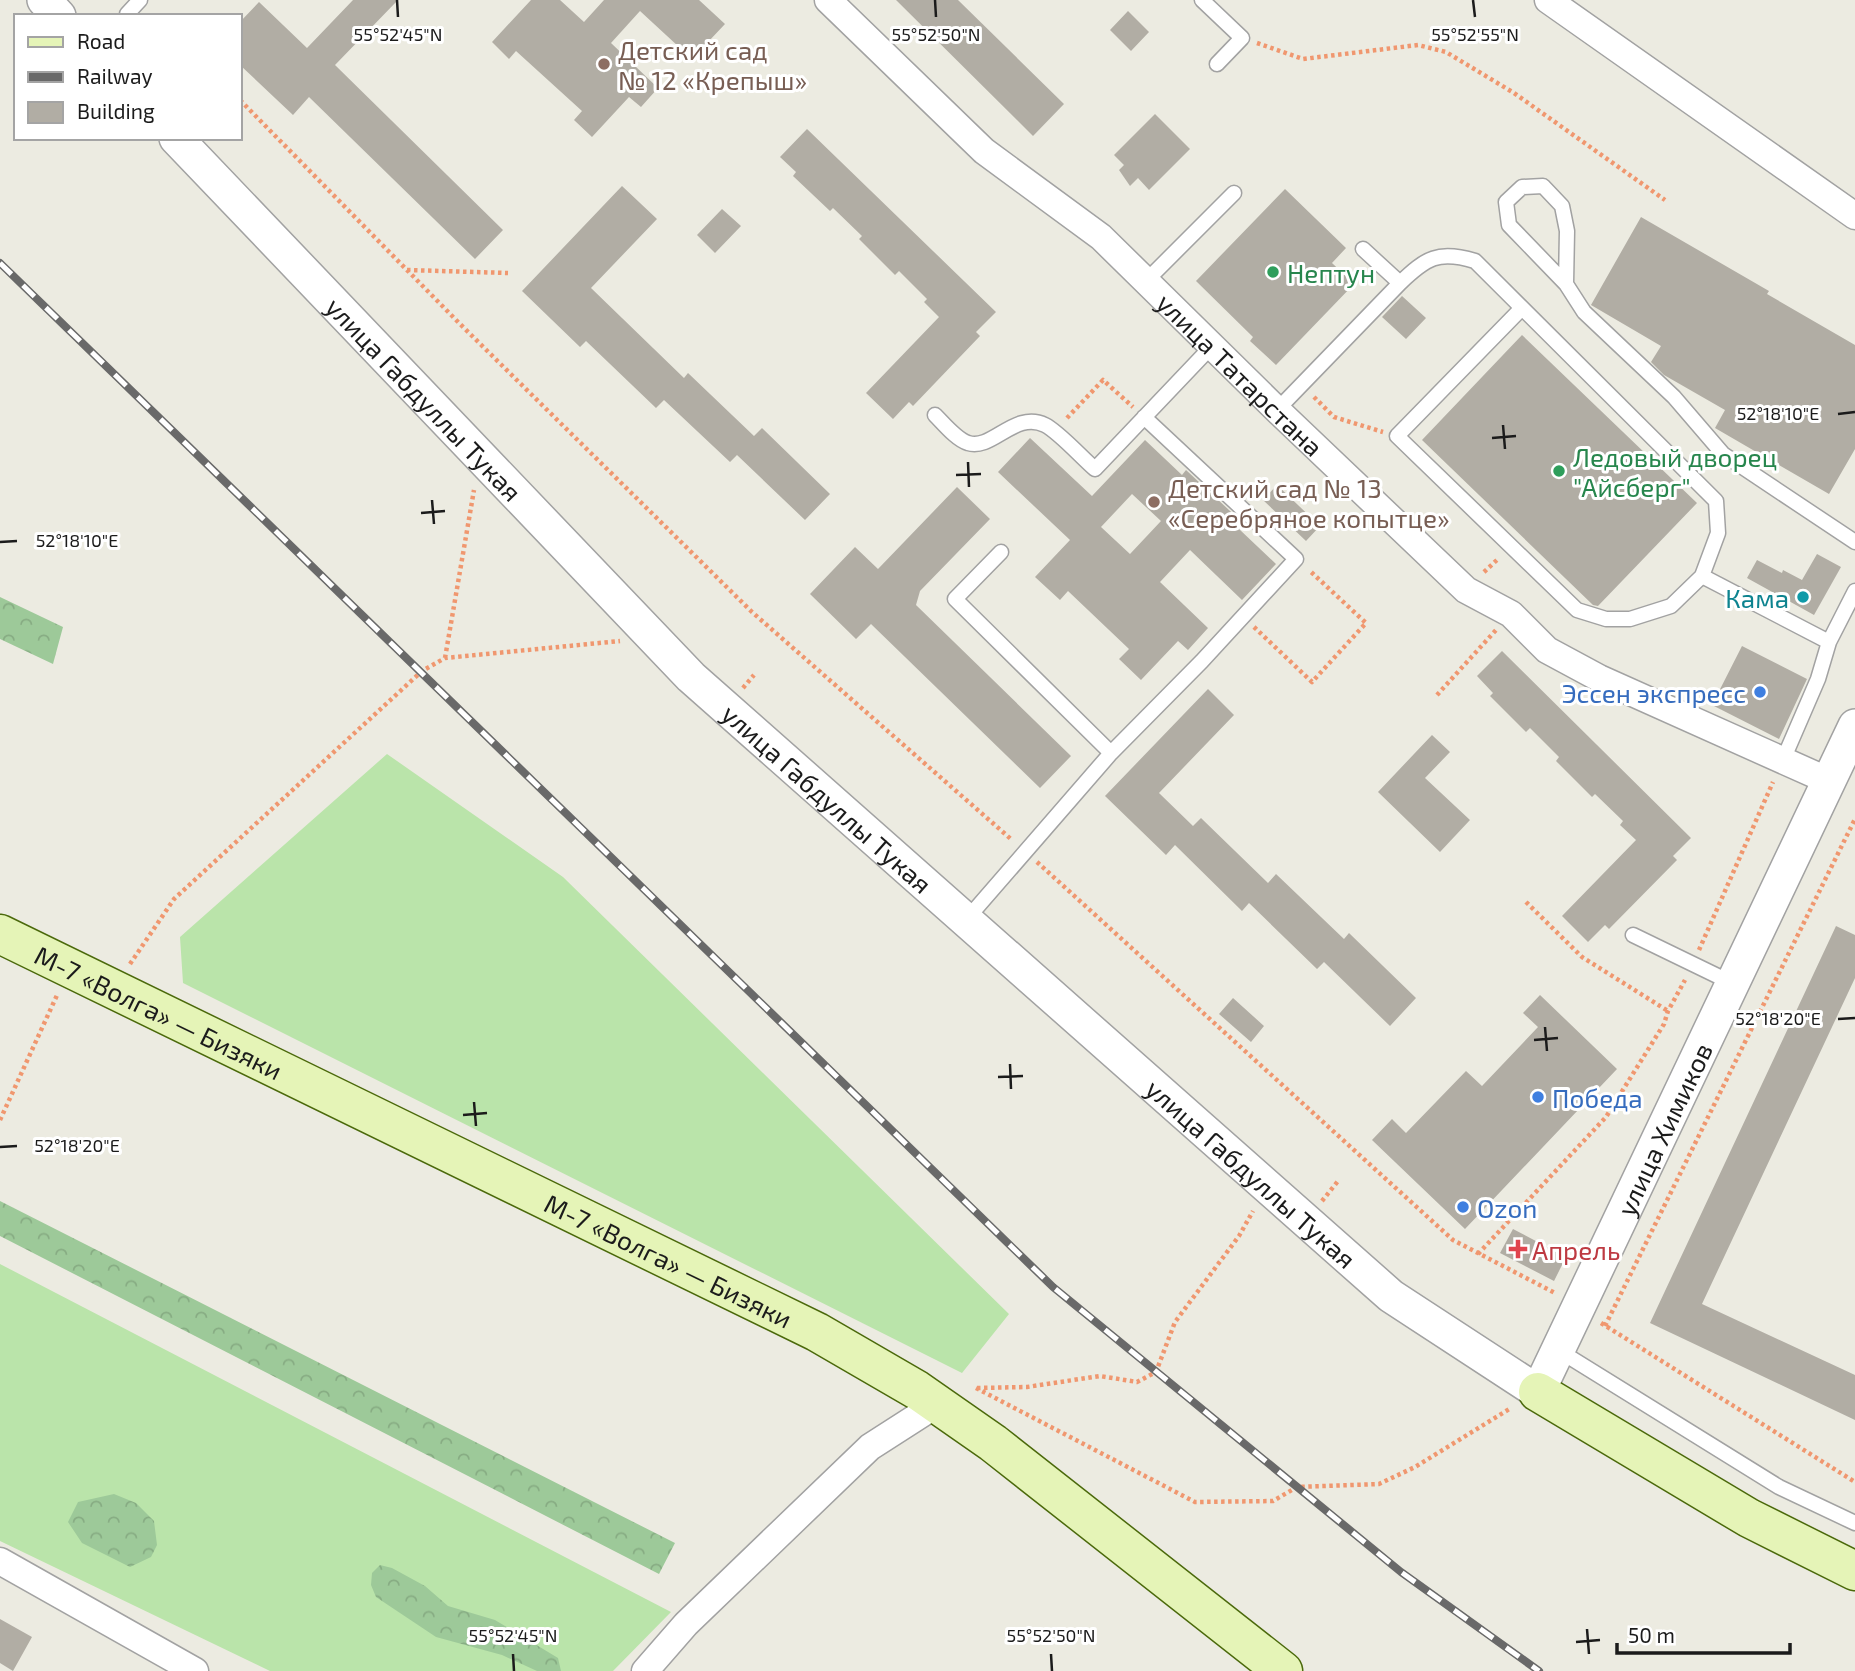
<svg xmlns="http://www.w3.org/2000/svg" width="1855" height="1671" viewBox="0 0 1855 1671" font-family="'Exo 2',sans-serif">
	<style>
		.grass { fill: #bae4aa }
		.forest { fill: url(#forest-crowns) }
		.building { fill: #b1ada4; fill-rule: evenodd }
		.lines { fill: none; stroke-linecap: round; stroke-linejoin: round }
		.service-casing { stroke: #a2a2a2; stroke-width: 17 }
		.minor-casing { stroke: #a2a2a2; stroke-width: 29 }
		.tertiary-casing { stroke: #a2a2a2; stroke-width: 36 }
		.secondary-casing { stroke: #4b690b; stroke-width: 41 }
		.path { stroke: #f0976f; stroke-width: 4.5; stroke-dasharray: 3.5 3.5; stroke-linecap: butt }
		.service { stroke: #fff; stroke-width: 14 }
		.minor { stroke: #fff; stroke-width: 26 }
		.tertiary { stroke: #fff; stroke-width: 33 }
		.secondary { stroke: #e5f4b7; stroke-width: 38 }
		.rail-casing { stroke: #696969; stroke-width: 8 }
		.rail { stroke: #fff; stroke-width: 5; stroke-dasharray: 16; stroke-linecap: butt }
		.ticks { fill: none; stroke: #1b1b1b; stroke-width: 2.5 }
		.education-dot { fill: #8d6e63; stroke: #fff; stroke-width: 2.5 }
		.leisure-dot { fill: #2e9e5b; stroke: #fff; stroke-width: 2.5 }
		.culture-dot { fill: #0f9aa8; stroke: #fff; stroke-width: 2.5 }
		.shop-dot { fill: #3f7fe0; stroke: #fff; stroke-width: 2.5 }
		.health-dot { fill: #e0444e; stroke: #fff; stroke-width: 2.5 }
		.labels { text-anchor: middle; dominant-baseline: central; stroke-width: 6; stroke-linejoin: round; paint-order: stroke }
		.education-label { font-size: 26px; fill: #785e54; stroke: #fff; text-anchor: start }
		.leisure-label { font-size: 26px; fill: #27864d; stroke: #fff; text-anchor: start }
		.street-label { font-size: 26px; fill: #1b1b1b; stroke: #fff }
		.culture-label { font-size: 26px; fill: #0d838f; stroke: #fff; text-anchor: end }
		.shop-label { font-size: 26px; fill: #366cbe; stroke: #fff; text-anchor: start }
		.health-label { font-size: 26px; fill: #be3a42; stroke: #fff; text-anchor: start }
		.ticks-label { font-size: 18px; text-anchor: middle; fill: #1b1b1b; stroke: #fff; stroke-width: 6; stroke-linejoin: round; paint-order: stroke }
	</style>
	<defs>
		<pattern id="forest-crowns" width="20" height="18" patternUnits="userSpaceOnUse" patternTransform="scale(1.75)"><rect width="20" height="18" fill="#9dc999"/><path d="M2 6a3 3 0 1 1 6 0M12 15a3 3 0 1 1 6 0" fill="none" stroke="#87ac83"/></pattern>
	</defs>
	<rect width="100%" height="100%" fill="#ecebe1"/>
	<path class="grass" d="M 387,754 L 563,877 L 1009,1314 L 962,1373 L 183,983 L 180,937 Z
		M 0,1264 L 671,1612 L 613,1671 L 270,1671 L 0,1541 Z"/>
	<path class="forest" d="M 0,597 L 63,627 L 53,664 L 0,639 Z
		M 0,1201 L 675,1543 L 659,1574 L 0,1236 Z
		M 114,1494 L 136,1503 L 154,1521 L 157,1545 L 151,1557 L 130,1567 L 82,1543 L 68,1522 L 78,1502 Z
		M 380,1565 L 392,1568 L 425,1586 L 448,1606 L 495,1620 L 558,1658 L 561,1671 L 537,1671 L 502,1655 L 436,1637 L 376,1597 L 371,1585 L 372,1573 Z"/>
	<path class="building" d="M 353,0 L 398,0 L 335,65 L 503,230 L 475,259 L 309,97 L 293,115 L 240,65 L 240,22 L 259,2 L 307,48 Z
		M 531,0 L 560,0 L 584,22 L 604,0 L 699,0 L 725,24 L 692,59 L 640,11 L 611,43 L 658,88 L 641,107 L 629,97 L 592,137 L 574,120 L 582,111 L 516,51 L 509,59 L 492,42 Z
		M 896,0 L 958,0 L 1064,104 L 1033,136 Z
		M 1128,11 L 1149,32 L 1131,51 L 1110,30 Z
		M 1155,114 L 1190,149 L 1149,190 L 1138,178 L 1130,186 L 1119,170 L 1124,165 L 1114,155 Z
		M 807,129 L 996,312 L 976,332 L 980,336 L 913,406 L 909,402 L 893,419 L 866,393 L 939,317 L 924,302 L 927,299 L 899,271 L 895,275 L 859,239 L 862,236 L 833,208 L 830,211 L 793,176 L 796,172 L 780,157 Z
		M 622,186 L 657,219 L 591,288 L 684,378 L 688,373 L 754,436 L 762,428 L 830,494 L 805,520 L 737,455 L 730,462 L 664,400 L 656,408 L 586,341 L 580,347 L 522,291 Z
		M 1285,189 L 1346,248 L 1332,263 L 1354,284 L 1276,365 L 1250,341 L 1253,337 L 1196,281 Z
		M 722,209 L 741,226 L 715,253 L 697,235 Z
		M 1641,217 L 1769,291 L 1767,294 L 1855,345 L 1855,449 L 1829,494 L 1715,428 L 1725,410 L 1664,375 L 1651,362 L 1661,346 L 1591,305 Z
		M 1402,296 L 1426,318 L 1406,339 L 1382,317 Z
		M 1522,335 L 1697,503 L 1598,606 L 1593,605 L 1422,440 Z
		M 1030,438 L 1092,496 L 1145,440 L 1182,475 L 1186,470 L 1244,524 L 1239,529 L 1276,564 L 1242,600 L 1190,550 L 1160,582 L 1208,628 L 1188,650 L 1178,641 L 1141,680 L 1119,659 L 1129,649 L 1068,591 L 1060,600 L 1035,577 L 1070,540 L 998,472 ZM 1132,494 L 1161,521 L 1130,554 L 1101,527 Z
		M 1277,485 L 1320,526 L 1306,541 L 1263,500 Z
		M 957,487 L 990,519 L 920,591 L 916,605 L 1071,756 L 1040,788 L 871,624 L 856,639 L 810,594 L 855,547 L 878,569 Z
		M 1817,554 L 1841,567 L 1814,615 L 1747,578 L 1757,560 L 1782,573 L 1783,570 L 1802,580 Z
		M 1742,646 L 1807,679 L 1779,739 L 1712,705 Z
		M 1502,651 L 1691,838 L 1673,856 L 1677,860 L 1609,929 L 1605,925 L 1588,942 L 1562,916 L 1636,840 L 1620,825 L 1623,821 L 1595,794 L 1592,797 L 1556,761 L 1559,757 L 1530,728 L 1526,732 L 1490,696 L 1493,693 L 1477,676 Z
		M 1208,689 L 1234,715 L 1159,793 L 1193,826 L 1201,818 L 1268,883 L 1276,874 L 1344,939 L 1349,933 L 1416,998 L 1390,1026 L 1324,962 L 1317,969 L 1249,903 L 1242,911 L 1175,845 L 1166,855 L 1105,796 Z
		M 1432,735 L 1450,752 L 1425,778 L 1470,820 L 1440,852 L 1378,792 Z
		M 1836,926 L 1855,935 L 1855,978 L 1702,1304 L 1855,1375 L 1855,1420 L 1650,1323 Z
		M 1540,995 L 1617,1069 L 1465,1229 L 1372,1140 L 1392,1119 L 1406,1133 L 1466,1071 L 1482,1086 L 1538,1027 L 1523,1013 Z
		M 1233,998 L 1264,1026 L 1251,1042 L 1219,1014 Z
		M 1513,1229 L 1566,1257 L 1554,1281 L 1500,1253 Z
		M 0,1619 L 32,1637 L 13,1671 L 0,1663 Z"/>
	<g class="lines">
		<defs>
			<path id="service" d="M 1202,0 L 1242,38 L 1217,64
				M 127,14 L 140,0
				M 1146,281 L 1234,193
				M 1400,283 C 1426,258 1438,250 1475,261 L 1716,501 L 1718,533 L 1702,576 L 1671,606 L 1630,619 L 1606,619 L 1577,610 L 1397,436 L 1522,308
				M 1566,284 L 1567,231 L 1562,206 L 1543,186 L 1522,187 L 1506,202 L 1509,225 L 1566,284 L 1584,312 L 1674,397 L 1723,454 L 1855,542
				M 1277,410 L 1400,283 L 1363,249
				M 935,415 C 944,424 957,440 968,443 C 992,451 1015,410 1045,425 C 1059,432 1082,458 1095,469 L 1212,346
				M 1702,576 L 1829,642
				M 1111,753 L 1202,661 L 1296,559 L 1144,417
				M 1783,760 L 1818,679 L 1829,642 L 1855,591
				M 966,920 L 1111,753 L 955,599 L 1001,552
				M 1633,935 L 1732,983
				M 1558,1350 L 1779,1487 L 1855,1523"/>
			<g id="minor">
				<path id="s1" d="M 828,0 L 984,151 L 1101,237 L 1277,410 L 1466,590 L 1511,614 L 1547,650 L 1599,678 L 1829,781"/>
				<path d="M 1548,0 L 1855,216"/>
				<path d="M 0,1561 L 195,1671"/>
				<path d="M 645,1671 L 686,1624 L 870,1447 L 937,1404"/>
			</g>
			<g id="tertiary">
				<path d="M 44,0 L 59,16"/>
				<path id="s2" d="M 176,138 L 691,677 L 1391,1296 L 1538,1392 L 1855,726"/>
			</g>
			<g id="secondary">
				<path id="s3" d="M 0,934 L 817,1332 L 917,1390 L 993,1443 L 1283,1671"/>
				<path d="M 1538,1392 L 1749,1518 L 1855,1571"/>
			</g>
		</defs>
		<use href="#service" class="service-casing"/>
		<use href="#minor" class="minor-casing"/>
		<use href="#tertiary" class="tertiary-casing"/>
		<use href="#secondary" class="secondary-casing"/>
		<path class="path" d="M 1257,43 L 1303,59 L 1418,45 L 1446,52 L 1514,93 L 1665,200
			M 240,100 L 460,324 L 752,612 L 1012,840
			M 407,270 L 508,273
			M 1314,397 L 1334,417 L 1383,432
			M 1067,418 L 1103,380 L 1133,407
			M 1484,572 L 1498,559
			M 1254,627 L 1312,682 L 1366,623 L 1310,571
			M 445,658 L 474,490
			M 743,688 L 754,675
			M 1437,695 L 1496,630
			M 1037,862 L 1453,1240 L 1555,1293
			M 1526,902 L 1582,957 L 1668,1011
			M 1699,950 L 1773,782
			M 130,964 L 174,899 L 422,671 L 445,658 L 620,641
			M 0,1120 L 58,993
			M 1322,1201 L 1338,1181
			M 1478,1254 L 1606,1117 L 1664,1024 L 1668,1011 L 1685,980
			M 1601,1323 L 1855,1482
			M 1605,1326 L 1855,819
			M 976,1388 L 1195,1502 L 1273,1501 L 1297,1487 L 1379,1484 L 1415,1467 L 1511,1408
			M 977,1388 L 1027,1387 L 1100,1376 L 1137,1382 L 1156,1372 L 1175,1322 L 1239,1236 L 1253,1211"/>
		<use href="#service" class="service"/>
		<use href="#minor" class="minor"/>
		<use href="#tertiary" class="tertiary"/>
		<use href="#secondary" class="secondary"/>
		<defs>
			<path id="rail" d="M 0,263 L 1053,1287 L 1401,1572 L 1539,1671"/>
		</defs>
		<use href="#rail" class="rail-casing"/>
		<use href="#rail" class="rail"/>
	</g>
	<path class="ticks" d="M 397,0 L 398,17M 935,0 L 936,17M 1473,0 L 1475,17M 1838,414 L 1855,412M 1503,425 L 1505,449M 1492,438 L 1516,436M 968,462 L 969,487M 956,475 L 981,474M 432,500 L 434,524M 421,513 L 445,511M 0,542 L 17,541M 1838,1019 L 1855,1018M 1545,1027 L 1547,1051M 1534,1040 L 1558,1038M 1010,1064 L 1011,1089M 998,1077 L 1023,1076M 474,1102 L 476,1126M 463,1115 L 487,1113M 0,1147 L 17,1146M 1587,1629 L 1589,1654M 1576,1642 L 1600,1640M 513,1654 L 514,1671M 1051,1654 L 1052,1671"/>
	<g class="education-dot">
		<circle cx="604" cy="64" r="7"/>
		<circle cx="1154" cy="502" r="7"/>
	</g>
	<g class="leisure-dot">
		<circle cx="1273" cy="272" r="7"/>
		<circle cx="1559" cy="471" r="7"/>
	</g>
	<circle class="culture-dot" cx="1803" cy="597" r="7"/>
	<g class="shop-dot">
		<circle cx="1760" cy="692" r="7"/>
		<circle cx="1538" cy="1097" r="7"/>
		<circle cx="1463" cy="1207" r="7"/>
	</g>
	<path class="health-dot" d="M1514.5 1238.5h7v7h7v7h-7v7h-7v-7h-7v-7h7z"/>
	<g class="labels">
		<g class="education-label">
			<text x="618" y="49">Детский сад<tspan x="618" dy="30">№ 12 «Крепыш»</tspan></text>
			<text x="1168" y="487">Детский сад № 13<tspan x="1168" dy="30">«Серебряное копытце»</tspan></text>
		</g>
		<g class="leisure-label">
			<text x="1287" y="272">Нептун</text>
			<text x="1573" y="456">Ледовый дворец<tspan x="1573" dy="30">"Айсберг"</tspan></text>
		</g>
		<g class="street-label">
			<text stroke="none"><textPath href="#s1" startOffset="558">улица Татарстана</textPath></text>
			<text stroke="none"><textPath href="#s2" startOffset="360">улица Габдуллы Тукая</textPath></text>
			<text stroke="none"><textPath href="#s2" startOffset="928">улица Габдуллы Тукая</textPath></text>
			<text stroke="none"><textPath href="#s3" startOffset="177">М-7 «Волга» — Бизяки</textPath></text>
			<text stroke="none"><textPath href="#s2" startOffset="2147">улица Химиков</textPath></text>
			<text stroke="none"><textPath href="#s2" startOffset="1494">улица Габдуллы Тукая</textPath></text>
			<text stroke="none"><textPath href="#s3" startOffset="744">М-7 «Волга» — Бизяки</textPath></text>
		</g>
		<g class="culture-label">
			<text x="1789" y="597">Кама</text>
		</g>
		<g class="shop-label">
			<text x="1746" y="692" text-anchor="end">Эссен экспресс</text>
			<text x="1552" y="1097">Победа</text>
			<text x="1477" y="1207">Ozon</text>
		</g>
		<g class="health-label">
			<text x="1532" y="1249">Апрель</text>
		</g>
	</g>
	<g class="ticks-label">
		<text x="398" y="41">55°52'45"N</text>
		<text x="936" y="41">55°52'50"N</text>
		<text x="1475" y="41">55°52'55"N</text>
		<text x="1778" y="420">52°18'10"E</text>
		<text x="77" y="547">52°18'10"E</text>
		<text x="1778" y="1025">52°18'20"E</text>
		<text x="77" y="1152">52°18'20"E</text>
		<text x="513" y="1642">55°52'45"N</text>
		<text x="1051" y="1642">55°52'50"N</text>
	</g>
	<rect x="14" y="14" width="228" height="126" fill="#ffffff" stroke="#a4a4a4" stroke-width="2"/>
	<rect x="28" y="37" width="35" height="10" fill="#e5f4b7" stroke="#a4a4a4" stroke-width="2"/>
	<text x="77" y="49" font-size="21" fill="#1b1b1b">Road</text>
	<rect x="28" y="72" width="35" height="10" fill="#696969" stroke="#a4a4a4" stroke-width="2"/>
	<text x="77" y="84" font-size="21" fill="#1b1b1b">Railway</text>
	<rect x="28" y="102" width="35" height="21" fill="#b1ada4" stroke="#a4a4a4" stroke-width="2"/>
	<text x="77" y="119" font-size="21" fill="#1b1b1b">Building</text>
	<path d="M1617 1643v10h173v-10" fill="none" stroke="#1b1b1b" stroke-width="3.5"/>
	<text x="1628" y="1643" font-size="21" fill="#1b1b1b" stroke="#ffffff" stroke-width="5" paint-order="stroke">50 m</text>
</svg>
